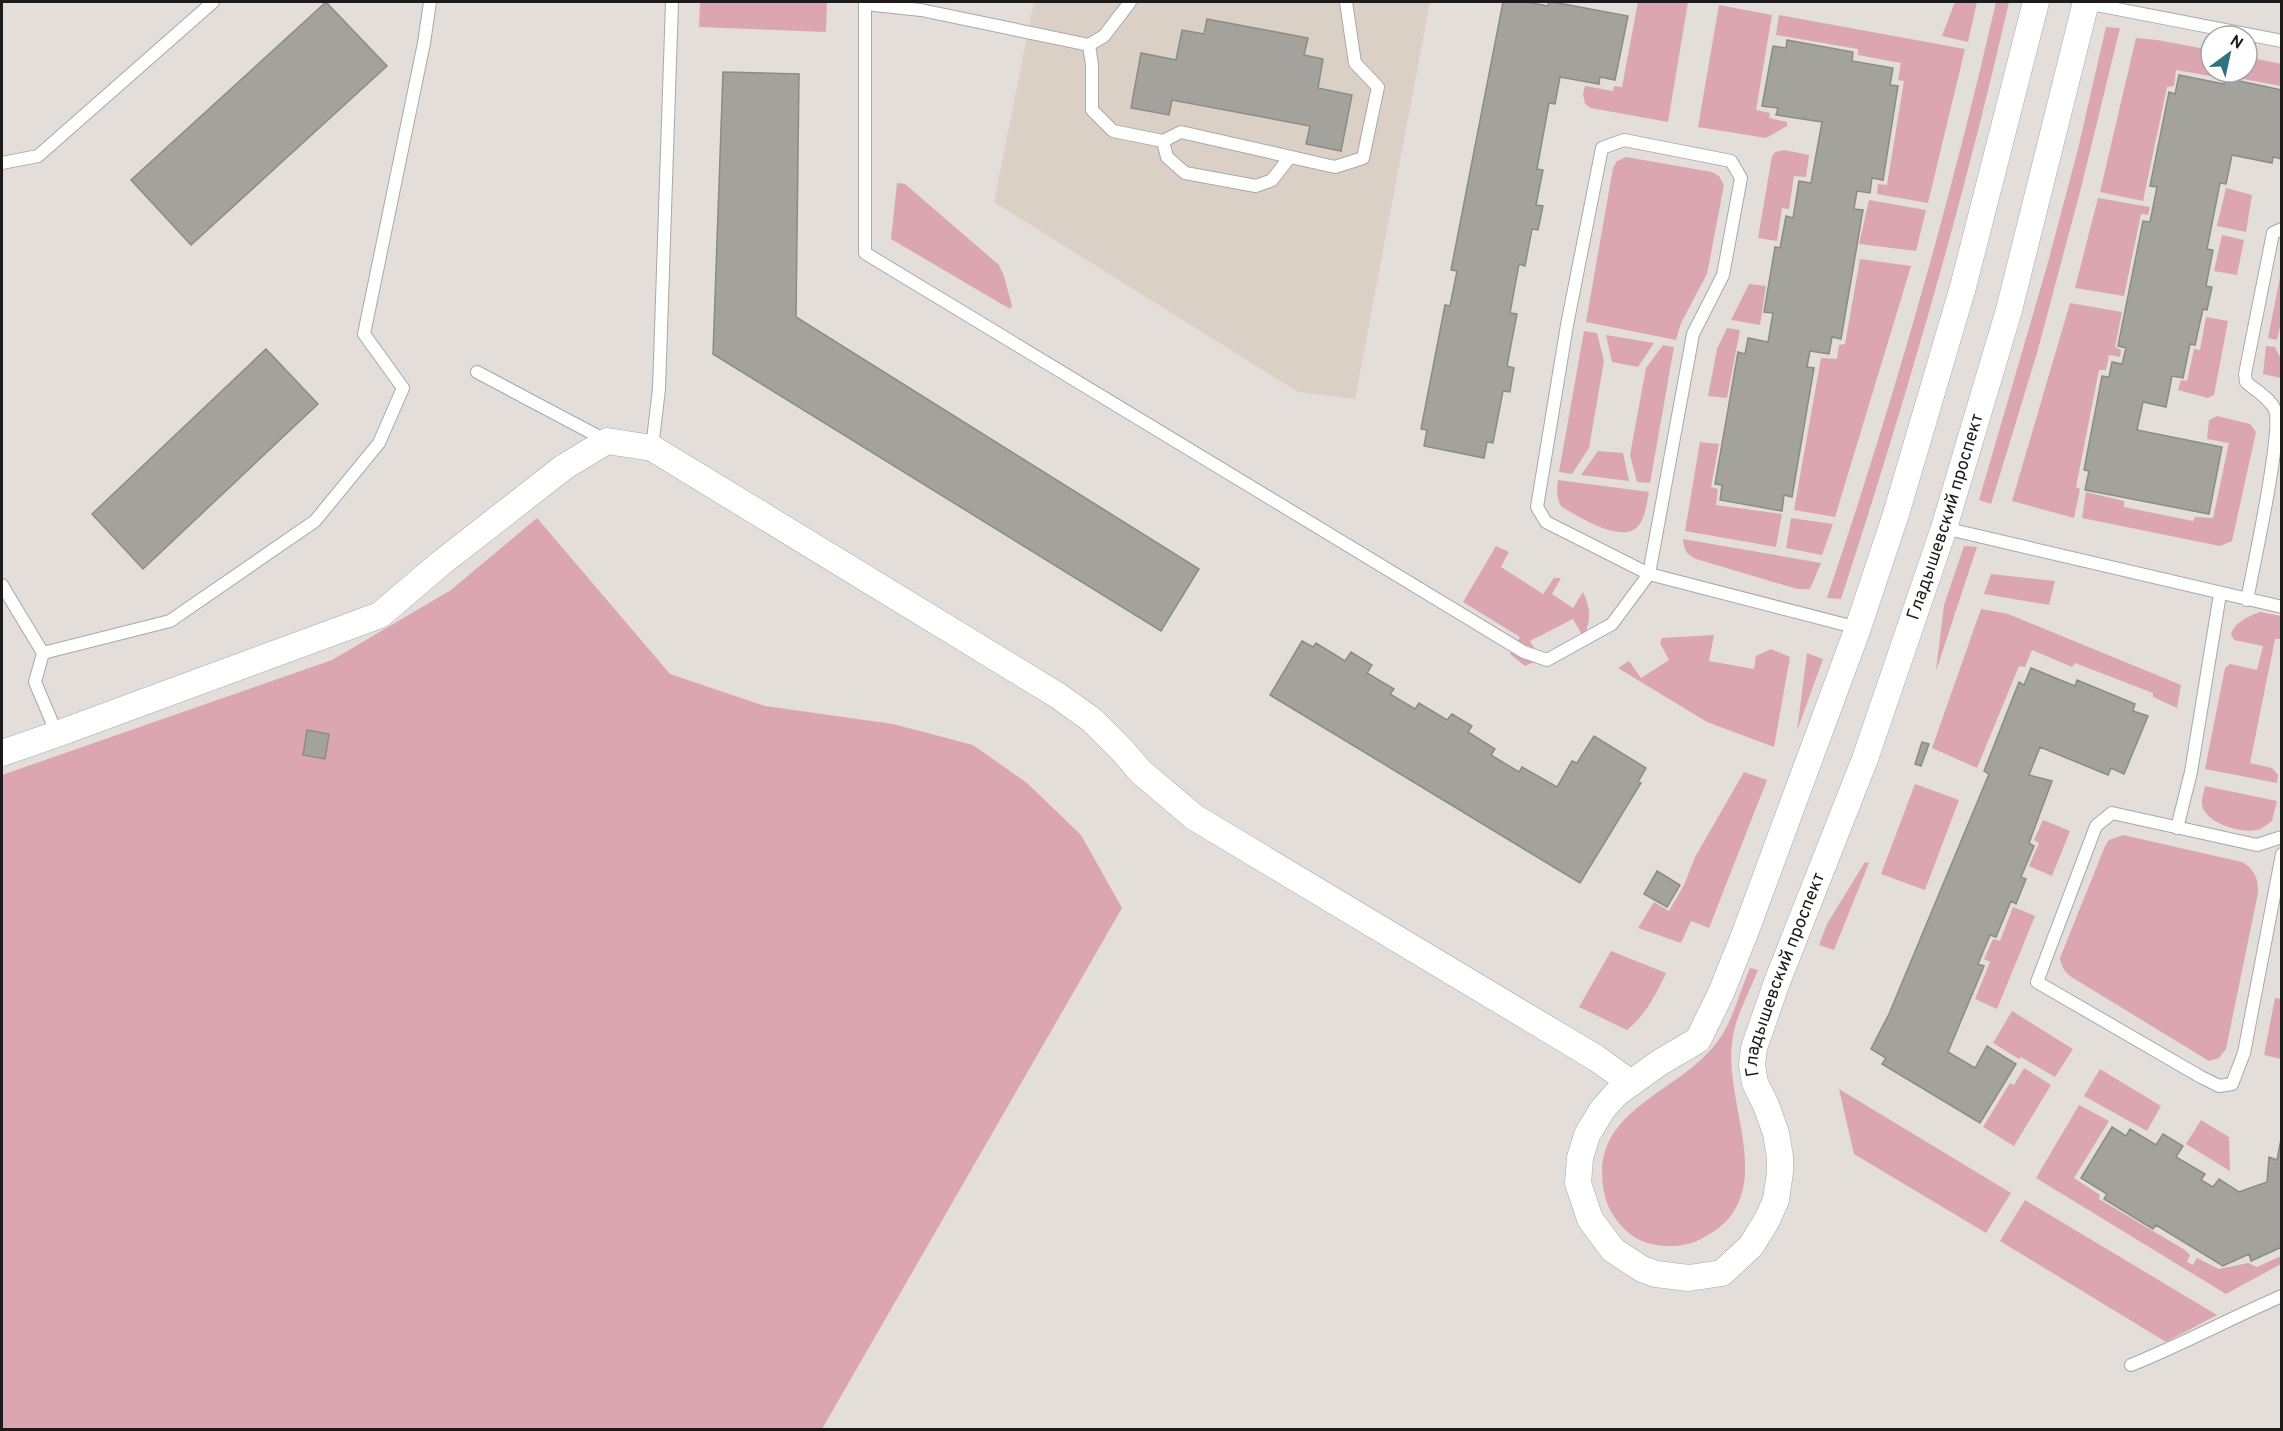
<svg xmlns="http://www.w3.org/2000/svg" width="2283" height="1431" viewBox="0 0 2283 1431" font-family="Overpass,sans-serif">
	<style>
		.built { fill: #dbd0c6 }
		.green { fill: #dba6b2 }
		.building { fill: #a3a29c; stroke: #8d8b86; stroke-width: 1.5 }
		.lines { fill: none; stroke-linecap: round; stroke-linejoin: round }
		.lane-casing { stroke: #aca7a3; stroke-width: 14 }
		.street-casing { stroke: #aca7a3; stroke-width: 27 }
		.lane { stroke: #fff; stroke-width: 12 }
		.street { stroke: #fff; stroke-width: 26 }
		.labels { text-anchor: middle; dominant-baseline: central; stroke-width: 6; stroke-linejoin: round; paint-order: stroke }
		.street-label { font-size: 18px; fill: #1d1b19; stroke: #fff }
	</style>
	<rect width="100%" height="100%" fill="#e3ded9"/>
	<path class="built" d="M 1034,2 L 1430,2 L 1355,399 L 1298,392 L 994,202 Z"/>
	<path class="green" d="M 700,2 L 827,2 L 826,32 L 699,27 Z
		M 1638,2 L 1688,2 L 1668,122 L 1591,108 L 1585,104 L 1583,94 L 1585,86 L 1613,91 L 1614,86 L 1622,87 Z
		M 1955,2 L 1977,2 L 1968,42 L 1942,36 Z
		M 1996,2 L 2009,2 C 1963,204 1905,402 1841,599 L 1827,598 C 1893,402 1950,204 1996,2 Z
		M 1719,5 L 1772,15 L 1756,110 L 1770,113 L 1769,118 L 1787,122 L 1787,126 L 1766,138 L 1698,127 Z
		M 1779,15 L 1965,49 L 1928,203 L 1877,194 L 1878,184 L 1887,185 L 1904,81 L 1898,80 L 1901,63 L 1858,55 L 1858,49 L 1776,35 Z
		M 2106,27 L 2120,28 L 2081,188 L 2037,353 L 1991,504 L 1979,500 L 2047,266 L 2078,149 Z
		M 2136,38 L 2157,40 L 2211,50 L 2211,72 L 2247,72 L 2247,57 L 2282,64 L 2281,86 L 2217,74 L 2216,77 L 2176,70 L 2174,86 L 2167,87 L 2143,201 L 2100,192 Z
		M 1784,150 L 1809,155 L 1806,177 L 1794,176 L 1789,209 L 1782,208 L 1777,241 L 1758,238 L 1772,156 L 1775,152 Z
		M 1626,157 L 1712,172 L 1719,176 L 1724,185 L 1707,274 L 1681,323 L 1676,340 L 1586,322 L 1613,168 L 1617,161 Z
		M 897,183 L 905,184 L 999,265 L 1004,276 L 1012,306 L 1010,309 L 891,239 Z
		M 2226,188 L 2252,195 L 2246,232 L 2217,226 Z
		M 2098,198 L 2150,207 L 2148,215 L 2141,214 L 2124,296 L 2075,288 Z
		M 1869,200 L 1926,210 L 1916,251 L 1859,244 Z
		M 2222,235 L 2244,240 L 2237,275 L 2214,271 Z
		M 1860,259 L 1911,266 L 1835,517 L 1794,510 L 1821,358 L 1837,359 L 1839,345 L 1845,344 Z
		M 2280,277 L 2282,318 L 2277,340 L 2268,338 Z
		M 1749,284 L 1766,286 L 1760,325 L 1731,320 Z
		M 2070,303 L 2122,312 L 2115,347 L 2121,350 L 2120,357 L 2109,355 L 2106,370 L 2099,370 L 2076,487 L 2080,489 L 2074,518 L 2012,501 Z
		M 2206,317 L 2228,321 L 2214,395 L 2208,398 L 2178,390 L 2181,380 L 2187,381 L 2194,349 L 2200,350 Z
		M 1727,328 L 1740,330 L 1727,398 L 1708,396 L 1717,349 Z
		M 1584,331 L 1597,333 L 1604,361 L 1589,448 L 1572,474 L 1559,472 Z
		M 1606,335 L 1654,343 L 1638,367 L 1612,362 Z
		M 1663,345 L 1674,347 L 1650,483 L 1637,482 L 1630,455 L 1646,368 Z
		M 2266,346 L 2275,347 L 2281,359 L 2281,378 L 2263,374 Z
		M 2217,416 L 2250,424 L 2256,432 L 2232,541 L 2220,546 L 2082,518 L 2086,492 L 2124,501 L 2124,507 L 2193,521 L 2195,517 L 2213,518 L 2229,443 L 2207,439 L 2209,420 Z
		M 1700,442 L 1719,444 L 1711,487 L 1718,489 L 1716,505 L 1782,514 L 1776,547 L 1685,531 Z
		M 1598,451 L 1623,453 L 1629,481 L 1581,475 Z
		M 1558,480 L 1649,492 C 1647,501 1646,512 1642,520 C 1629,550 1580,517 1562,507 C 1556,500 1557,489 1558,480 Z
		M 537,518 L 670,674 L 765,706 L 893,724 L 973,745 L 1027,783 L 1081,835 L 1122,908 L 822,1429 L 2,1429 L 2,775 L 332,660 L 451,590 Z
		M 1791,518 L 1833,524 L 1822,555 L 1786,548 Z
		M 1683,539 L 1821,563 L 1810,589 L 1797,589 L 1696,559 C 1686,554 1684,550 1683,539 Z
		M 1496,546 L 1509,552 L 1501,567 L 1543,594 L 1554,578 L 1561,578 L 1552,594 L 1573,608 L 1583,592 C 1592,612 1590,618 1584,638 L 1573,619 L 1530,641 L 1541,659 L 1525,666 L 1510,654 L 1520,637 L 1463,602 Z
		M 1964,546 L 1977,547 L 1936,671 L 1944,605 Z
		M 1991,574 L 2055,581 L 2049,605 L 1984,594 Z
		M 1981,609 L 2008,614 L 2181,685 L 2177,708 L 2153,697 L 2153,693 L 2075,663 L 2072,667 L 2032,650 L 2025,667 L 2019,666 L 1977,768 L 1932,748 Z
		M 2260,612 L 2281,616 L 2281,639 L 2275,639 L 2250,763 L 2272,768 L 2278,775 L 2277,783 L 2205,769 L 2225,668 L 2230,664 L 2257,670 L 2263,646 L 2234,640 L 2231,634 C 2235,622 2249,616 2260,612 Z
		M 1714,635 L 1709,661 L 1754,669 L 1756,656 L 1771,649 L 1790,657 L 1774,747 L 1707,722 L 1618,668 L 1629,661 L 1641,678 L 1669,660 L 1660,643 L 1662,638 Z
		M 1807,653 L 1823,659 L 1797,731 Z
		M 1744,772 L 1767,780 L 1709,928 L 1691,921 L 1681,943 L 1638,928 L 1654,902 L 1669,911 L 1684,885 L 1695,857 Z
		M 1915,784 L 1959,800 L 1925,890 L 1881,874 Z
		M 2205,786 L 2277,801 L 2272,821 C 2268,824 2264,827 2260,829 C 2245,835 2205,824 2202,805 C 2201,800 2204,792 2205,786 Z
		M 2043,820 L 2070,831 L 2052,876 L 2029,866 L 2039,843 L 2034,840 Z
		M 2123,835 L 2242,862 C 2254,869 2259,879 2258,893 L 2226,1049 L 2219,1058 L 2209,1061 L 2073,978 C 2065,973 2062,968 2060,958 L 2105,846 L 2109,840 Z
		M 1865,862 L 1869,863 L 1834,950 L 1819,945 L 1827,924 Z
		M 2013,907 L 2035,916 L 1997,1009 L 1975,999 L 1990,962 L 1984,959 L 1993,939 L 2000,941 Z
		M 1611,951 L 1666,973 C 1656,995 1646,1014 1627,1030 L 1579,1007 Z
		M 1750,968 L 1758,970 C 1749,993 1734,1019 1732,1043 C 1724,1110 1784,1200 1699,1240 C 1682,1248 1659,1248 1642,1241 C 1625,1234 1609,1214 1605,1196 C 1585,1112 1672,1097 1714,1046 C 1732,1025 1739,993 1750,968 Z
		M 2275,998 L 2281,999 L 2281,1059 L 2264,1055 Z
		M 2012,1011 L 2073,1049 L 2055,1077 L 2021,1057 L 2019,1059 L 1993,1043 Z
		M 2024,1068 L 2051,1085 L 2014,1146 L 1983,1127 L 2010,1083 L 2014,1085 Z
		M 2100,1069 L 2161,1106 L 2147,1131 L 2084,1096 Z
		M 1839,1089 L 2011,1193 L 1986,1233 L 1854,1154 Z
		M 2079,1105 L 2109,1121 L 2074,1178 L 2100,1195 L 2099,1199 L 2185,1250 L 2190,1255 L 2187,1262 L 2193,1265 L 2197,1258 L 2219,1269 L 2248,1263 L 2257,1267 L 2281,1256 L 2281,1264 L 2226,1294 L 2036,1178 Z
		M 2201,1120 L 2229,1137 L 2230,1171 L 2186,1144 Z
		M 2025,1200 L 2217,1315 L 2166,1342 L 2000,1241 Z"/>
	<path class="building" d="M 326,2 L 387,66 L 191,245 L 131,180 Z
		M 1503,2 L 1526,2 L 1548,6 L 1549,2 L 1553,2 L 1628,16 L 1615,80 L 1600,77 L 1599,84 L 1560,77 L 1555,104 L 1549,103 L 1537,169 L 1543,170 L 1536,205 L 1543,206 L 1538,230 L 1532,229 L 1525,266 L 1519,264 L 1510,313 L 1517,314 L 1507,366 L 1514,368 L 1512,379 L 1510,392 L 1503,391 L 1493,443 L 1487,442 L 1484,458 L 1424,446 L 1427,430 L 1421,429 L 1445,305 L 1450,306 L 1457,271 L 1451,270 Z
		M 1207,19 L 1308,38 L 1304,55 L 1323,59 L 1318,88 L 1352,95 L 1341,151 L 1306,144 L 1310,126 L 1172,100 L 1169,115 L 1131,108 L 1141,53 L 1176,60 L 1182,30 L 1204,34 Z
		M 1787,40 L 1853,52 L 1852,61 L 1893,68 L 1890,85 L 1898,86 L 1883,180 L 1872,178 L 1870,193 L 1857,191 L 1854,209 L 1863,210 L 1841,339 L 1832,337 L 1829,354 L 1810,351 L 1807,367 L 1814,368 L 1792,497 L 1784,495 L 1782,511 L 1720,500 L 1722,485 L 1715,484 L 1738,352 L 1745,354 L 1748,338 L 1768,342 L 1773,313 L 1764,312 L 1775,247 L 1780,248 L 1786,216 L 1793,218 L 1799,181 L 1811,183 L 1822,122 L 1776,115 L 1778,108 L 1762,106 L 1773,46 L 1786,48 Z
		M 723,72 L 799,74 L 796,317 L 1199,569 L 1161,631 L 713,354 Z
		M 2179,75 L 2224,84 L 2225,78 L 2282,90 L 2282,159 L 2273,157 L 2272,163 L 2232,155 L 2226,184 L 2220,183 L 2207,249 L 2213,250 L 2206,286 L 2212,287 L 2207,310 L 2203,309 L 2195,345 L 2190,344 L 2183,378 L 2172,376 L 2166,407 L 2143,402 L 2137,430 L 2222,447 L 2209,514 L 2085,490 L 2089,471 L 2084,470 L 2102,376 L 2109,377 L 2112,362 L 2122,364 L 2126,348 L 2118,346 L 2143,221 L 2150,222 L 2157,187 L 2150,186 L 2169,92 L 2175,94 Z
		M 266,349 L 318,404 L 143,569 L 92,514 Z
		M 1302,641 L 1313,647 L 1316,643 L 1345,661 L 1351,652 L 1372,665 L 1367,673 L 1394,689 L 1390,694 L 1415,709 L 1419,703 L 1447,720 L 1452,714 L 1472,726 L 1468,732 L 1495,749 L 1491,755 L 1519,772 L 1522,767 L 1557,787 L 1572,761 L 1577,763 L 1594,736 L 1646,768 L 1638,782 L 1641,783 L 1580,883 L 1270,695 Z
		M 2031,668 L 2075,686 L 2077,680 L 2135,704 L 2133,711 L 2148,716 L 2124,774 L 2111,768 L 2108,775 L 2040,747 L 2029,775 L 2052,781 L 2029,843 L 2034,846 L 2021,877 L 2026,879 L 2016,904 L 2011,901 L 1996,937 L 1990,935 L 1978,964 L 1984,966 L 1948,1052 L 1975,1068 L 1987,1046 L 2016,1064 L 1980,1123 L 1882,1064 L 1886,1058 L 1871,1049 L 1889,1014 L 1989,774 L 1984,771 L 2019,682 L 2024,685 Z
		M 307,730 L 329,734 L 325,759 L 303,755 Z
		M 1922,742 L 1929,744 L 1921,766 L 1915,764 Z
		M 1657,871 L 1680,885 L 1667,907 L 1644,894 Z
		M 2112,1127 L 2126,1136 L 2130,1129 L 2156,1145 L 2163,1134 L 2183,1146 L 2176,1157 L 2205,1174 L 2201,1180 L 2213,1187 L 2219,1179 L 2239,1192 L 2267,1182 L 2269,1157 L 2277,1160 L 2282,1134 L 2282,1247 L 2251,1261 L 2249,1254 L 2223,1266 L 2156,1225 L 2153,1229 L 2104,1199 L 2107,1194 L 2081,1178 Z"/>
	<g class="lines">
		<defs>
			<path id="lane" d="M 865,2 L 865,253 L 1524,652 L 1547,660 L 1612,624 L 1649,574 L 1693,334 L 1723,275 L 1741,178 L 1731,161 L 1624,140 L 1602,148 L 1567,325 L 1537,507 L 1546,522 L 1649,574 L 1858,628
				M 2086,3 L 2282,41
				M 865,4 L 921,10 L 1089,45 L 1104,36 L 1130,2
				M 1089,45 L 1092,65 L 1092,110 L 1113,131 L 1163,141 L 1181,132 L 1335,167 L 1363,158 L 1378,87 L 1355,63 L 1346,2
				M 1163,141 L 1167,157 L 1185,173 L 1256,186 L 1272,180 L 1290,157
				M 2,163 L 38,156 L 213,2
				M 477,372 L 607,441
				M 652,448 L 659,389 L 672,2
				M 1944,528 L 2282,607
				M 2,585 L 43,653 L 35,682 L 57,734
				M 2247,600 C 2253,568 2283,433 2275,410 C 2270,398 2255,390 2246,382 L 2245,374 L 2273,233 L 2282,229
				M 43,653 L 170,621 L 315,521 L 379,443 L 403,388 L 364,334 L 424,43 L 430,2
				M 2177,828 L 2191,772 L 2220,594
				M 2282,837 L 2257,845 L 2112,813 L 2096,826 L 2037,982 L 2201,1077 L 2219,1086 L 2232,1084 L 2244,1053 L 2282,854
				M 2131,1365 C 2183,1344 2231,1318 2282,1296"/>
			<g id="street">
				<path id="s1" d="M 2036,2 L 1963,287 L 1896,514 L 1858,628 L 1745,933 L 1721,993 L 1698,1040 L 1659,1063 L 1616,1094 L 1602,1110 L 1587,1135 L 1580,1158 L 1578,1183 L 1590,1219 L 1613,1250 L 1642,1269 L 1656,1274 L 1689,1278 L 1722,1273 L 1751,1246 L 1767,1220 L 1776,1200 L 1780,1172 L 1780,1157 L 1776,1133 L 1766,1105 L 1755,1083 L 1752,1065 L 1754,1048 L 1777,982 L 1865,759 L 1944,528 L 2009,310 L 2086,2"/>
				<path d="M 2,753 L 57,734 L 380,615 L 441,563 L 564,467 L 607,441 L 652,448 L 1057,695 L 1092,720 L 1122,750 L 1141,772 L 1194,817 L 1596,1058 L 1631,1083"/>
			</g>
		</defs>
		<use href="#lane" class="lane-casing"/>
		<use href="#street" class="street-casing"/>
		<use href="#lane" class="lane"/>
		<use href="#street" class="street"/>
	</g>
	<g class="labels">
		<g class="street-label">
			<text stroke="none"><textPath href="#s1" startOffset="2298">Гладышевский проспект</textPath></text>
			<text stroke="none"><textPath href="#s1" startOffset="1812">Гладышевский проспект</textPath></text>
		</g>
	</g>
	<rect width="2283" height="1431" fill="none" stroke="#1d1b19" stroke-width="6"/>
	<g transform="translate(2229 54) rotate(33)"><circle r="28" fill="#ffffff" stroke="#a5a4a3" stroke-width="1.5"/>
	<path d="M0-4.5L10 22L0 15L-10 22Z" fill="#2e7382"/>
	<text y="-9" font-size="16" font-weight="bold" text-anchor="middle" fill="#1d1b19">N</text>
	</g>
</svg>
